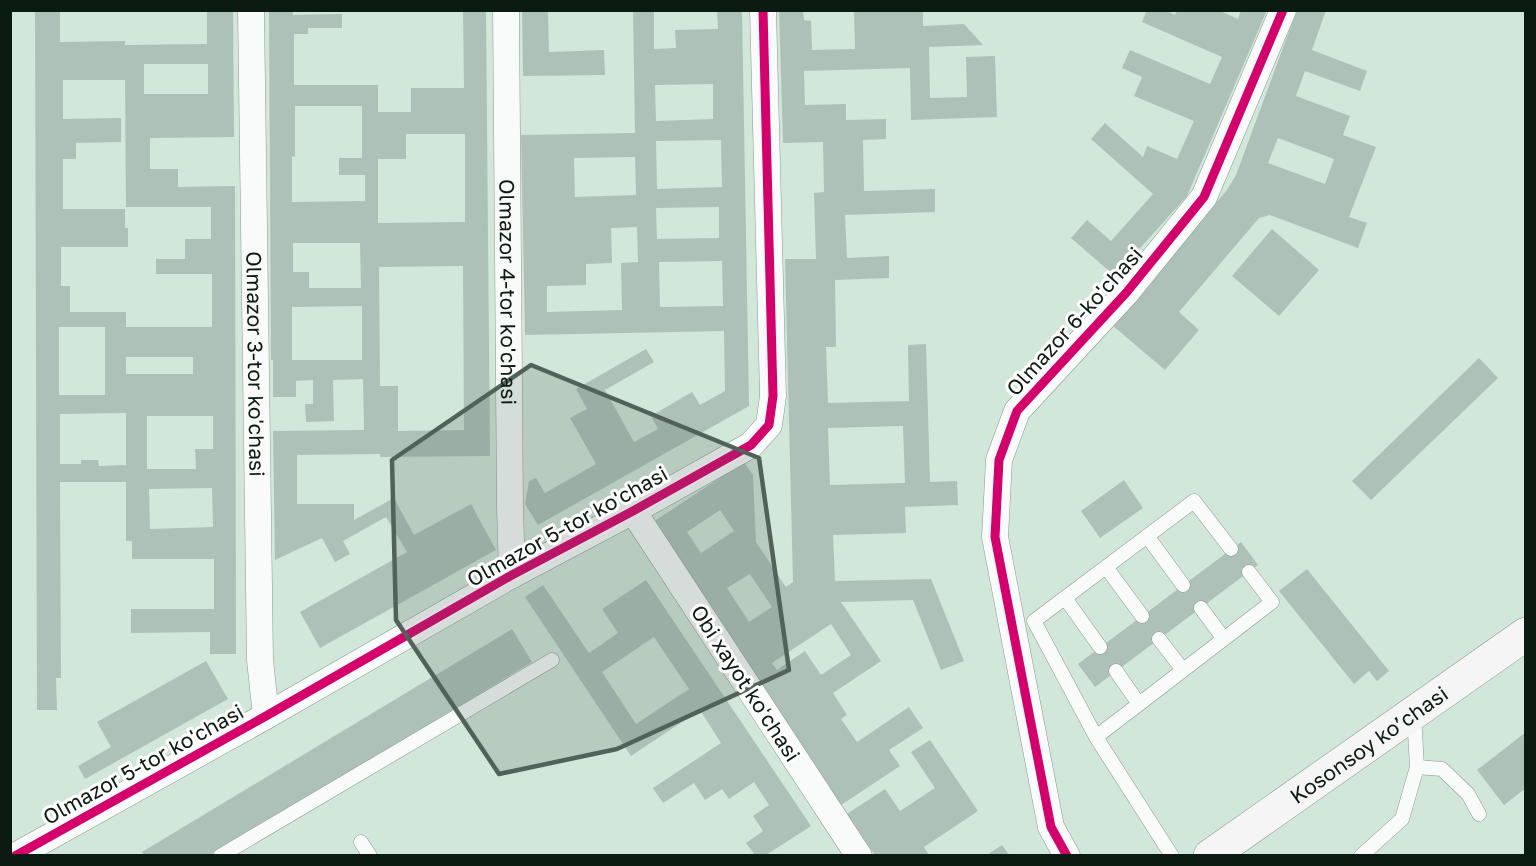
<svg xmlns="http://www.w3.org/2000/svg" width="1536" height="866" viewBox="0 0 1536 866" font-family="'Golos Text',sans-serif">
	<style>
		.building { fill: #aec1b9; fill-rule: evenodd }
		.lines { fill: none; stroke-linecap: round; stroke-linejoin: round }
		.lane-casing { stroke: #88998e; stroke-width: 15 }
		.street-casing { stroke: #88998e; stroke-width: 27 }
		.secondary-casing { stroke: #88998e; stroke-width: 34 }
		.lane { stroke: #f8fbf9; stroke-width: 14 }
		.street { stroke: #f8fbf9; stroke-width: 26 }
		.secondary { stroke: #f5f5f5; stroke-width: 33 }
		.cycleway-casing { stroke: #fff; stroke-width: 13 }
		.cycleway { stroke: #d6006c; stroke-width: 9 }
		.marked { fill: #516258; fill-opacity: 0.2; stroke: #516258; stroke-width: 4.5; stroke-linejoin: round }
		.labels { text-anchor: middle; dominant-baseline: central; stroke-width: 6; stroke-linejoin: round; paint-order: stroke }
		.street-label { font-size: 21px; fill: #0c1b12; stroke: #fff }
	</style>
	<rect width="100%" height="100%" fill="#d1e7d9"/>
	<path class="building" d="M 35,10 L 60,10 L 60,42 L 125,41 L 125,45 L 207,44 L 207,10 L 233,10 L 234,137 L 150,138 L 150,169 L 178,169 L 178,187 L 235,186 L 236,654 L 210,654 L 210,632 L 131,633 L 131,609 L 214,609 L 214,559 L 132,559 L 132,541 L 126,541 L 126,482 L 60,482 L 61,678 L 56,678 L 57,710 L 37,710 ZM 144,64 L 208,64 L 208,94 L 144,94 ZM 63,80 L 125,80 L 126,207 L 211,207 L 211,239 L 185,239 L 185,259 L 156,259 L 156,274 L 212,274 L 212,327 L 126,327 L 126,312 L 70,312 L 70,286 L 61,286 L 61,247 L 128,247 L 128,228 L 125,228 L 125,209 L 63,209 L 63,159 L 76,159 L 76,143 L 121,142 L 121,118 L 63,119 ZM 59,327 L 105,327 L 105,395 L 59,395 ZM 126,357 L 193,357 L 193,374 L 126,374 ZM 126,413 L 126,465 L 99,466 L 98,460 L 81,460 L 81,464 L 60,464 L 60,414 ZM 147,416 L 213,416 L 213,449 L 195,449 L 196,469 L 147,469 ZM 212,488 L 213,527 L 150,529 L 149,489 Z
		M 269,10 L 293,10 L 293,15 L 342,14 L 342,28 L 308,28 L 308,34 L 294,34 L 294,85 L 378,85 L 378,112 L 411,112 L 411,88 L 464,88 L 463,10 L 486,10 L 490,456 L 380,457 L 380,454 L 297,455 L 297,504 L 354,504 L 354,520 L 394,498 L 414,535 L 471,504 L 496,550 L 320,648 L 300,612 L 407,552 L 386,517 L 343,541 L 350,554 L 335,562 L 322,538 L 275,560 L 273,431 L 364,430 L 363,379 L 333,380 L 334,421 L 306,422 L 305,404 L 313,404 L 313,380 L 296,381 L 296,397 L 273,397 L 273,360 L 271,360 ZM 295,106 L 362,106 L 362,158 L 339,158 L 339,175 L 365,175 L 365,201 L 292,202 L 292,156 L 295,157 ZM 406,134 L 465,134 L 465,222 L 378,223 L 378,159 L 406,159 ZM 293,243 L 360,243 L 361,288 L 309,288 L 309,272 L 293,272 ZM 463,266 L 464,430 L 398,431 L 398,386 L 380,386 L 379,267 ZM 362,306 L 362,360 L 292,360 L 292,307 Z
		M 522,10 L 548,10 L 549,52 L 604,50 L 605,75 L 523,76 Z
		M 633,10 L 654,10 L 654,49 L 676,48 L 675,30 L 718,29 L 717,10 L 742,10 L 749,406 L 538,525 L 525,504 L 529,481 L 536,478 L 545,493 L 596,464 L 570,418 L 587,409 L 576,389 L 646,349 L 654,362 L 605,390 L 634,442 L 658,429 L 651,416 L 692,392 L 700,405 L 725,391 L 724,331 L 525,335 L 521,135 L 635,133 ZM 713,84 L 713,119 L 656,121 L 655,85 ZM 721,140 L 722,187 L 657,189 L 656,141 ZM 635,157 L 636,195 L 575,197 L 574,158 ZM 719,207 L 719,238 L 657,239 L 656,208 ZM 637,227 L 638,262 L 621,263 L 622,310 L 547,312 L 547,286 L 586,285 L 586,264 L 612,263 L 611,228 ZM 722,261 L 723,306 L 660,307 L 659,262 Z
		M 779,10 L 803,10 L 804,20 L 811,21 L 812,50 L 855,49 L 854,10 L 923,10 L 923,26 L 964,24 L 983,45 L 929,47 L 930,98 L 967,97 L 966,57 L 995,56 L 997,117 L 911,120 L 910,68 L 804,71 L 805,105 L 846,104 L 846,120 L 886,119 L 886,139 L 863,140 L 864,191 L 935,189 L 935,212 L 845,215 L 847,258 L 889,256 L 889,278 L 835,280 L 836,347 L 826,347 L 828,403 L 909,401 L 908,345 L 926,344 L 930,482 L 957,481 L 958,505 L 905,507 L 906,533 L 833,535 L 835,581 L 931,579 L 964,661 L 941,670 L 913,600 L 841,602 L 881,661 L 833,693 L 847,715 L 841,719 L 857,742 L 909,707 L 923,728 L 889,750 L 900,766 L 841,805 L 653,522 L 744,462 L 753,475 L 756,542 L 786,587 L 793,582 L 785,259 L 816,259 L 814,193 L 824,192 L 823,142 L 783,143 ZM 903,426 L 905,483 L 830,485 L 828,428 ZM 720,510 L 734,531 L 701,553 L 687,532 ZM 750,574 L 772,607 L 749,622 L 727,588 ZM 831,624 L 851,655 L 821,675 L 805,651 L 777,670 L 772,663 Z
		M 1147,10 L 1165,10 L 1175,15 L 1177,10 L 1218,10 L 1238,19 L 1241,10 L 1267,10 L 1187,196 L 1115,276 L 1071,238 L 1087,220 L 1111,241 L 1153,194 L 1091,139 L 1105,123 L 1143,157 L 1147,146 L 1177,159 L 1194,121 L 1134,96 L 1142,77 L 1122,68 L 1130,50 L 1210,84 L 1222,57 L 1142,22 Z
		M 1297,10 L 1326,10 L 1312,50 L 1367,71 L 1360,91 L 1305,71 L 1296,96 L 1350,116 L 1343,135 L 1376,147 L 1349,217 L 1367,223 L 1358,248 L 1270,215 L 1259,218 L 1179,312 L 1199,330 L 1165,370 L 1112,325 L 1227,190 L 1236,175 ZM 1278,138 L 1334,159 L 1325,184 L 1268,163 Z
		M 1272,229 L 1319,270 L 1279,316 L 1232,276 Z
		M 1479,358 L 1498,378 L 1371,500 L 1352,481 Z
		M 1124,480 L 1143,508 L 1100,538 L 1081,511 Z
		M 1241,542 L 1258,565 L 1095,687 L 1078,664 Z
		M 1307,569 L 1389,671 L 1377,681 L 1369,671 L 1354,684 L 1279,591 Z
		M 646,580 L 811,826 L 766,855 L 755,855 L 746,843 L 763,831 L 753,816 L 769,805 L 754,782 L 729,799 L 722,789 L 705,800 L 694,783 L 663,803 L 653,788 L 721,743 L 700,710 L 631,756 L 525,597 L 543,585 L 589,653 L 618,633 L 602,609 ZM 654,637 L 689,689 L 636,724 L 602,672 Z
		M 512,629 L 532,662 L 211,855 L 144,855 L 142,852 Z
		M 206,661 L 228,699 L 85,779 L 78,766 L 111,747 L 97,722 Z
		M 1526,732 L 1526,788 L 1504,805 L 1477,770 Z
		M 930,740 L 978,811 L 924,847 L 929,855 L 875,855 L 847,814 L 885,789 L 900,811 L 935,788 L 911,752 Z
		M 1002,845 L 1009,855 L 987,855 Z"/>
	<g class="lines">
		<defs>
			<path id="lane" d="M 1147,536 L 1183,585
				M 1106,567 L 1142,616
				M 1065,598 L 1100,647
				M 1201,608 L 1224,639
				M 1159,639 L 1183,670
				M 1116,671 L 1139,704
				M 1096,737 L 1034,621 L 1194,501 L 1231,549
				M 1417,767 L 1442,769 L 1468,794 L 1479,814
				M 361,842 L 370,856
				M 220,856 L 552,660
				M 1172,856 L 1096,737 L 1272,602 L 1249,572
				M 1361,856 L 1402,819 L 1417,767 L 1414,714"/>
			<g id="street">
				<path id="s1" d="M 251,10 L 260,660 L 266,716"/>
				<path id="s2" d="M 506,10 L 510,507 L 512,575"/>
				<path d="M 633,511 L 859,856"/>
				<path d="M 15,856 L 266,716 L 512,575 L 633,511 L 751,445 L 769,425 L 773,396 L 763,10"/>
				<path d="M 1067,856 L 1051,827 L 995,537 L 999,460 L 1017,411 L 1126,293 L 1204,197 L 1283,10"/>
			</g>
			<g id="secondary">
				<path id="s3" d="M 1210,856 L 1526,634"/>
			</g>
		</defs>
		<use href="#lane" class="lane-casing"/>
		<use href="#street" class="street-casing"/>
		<use href="#secondary" class="secondary-casing"/>
		<use href="#lane" class="lane"/>
		<use href="#street" class="street"/>
		<use href="#secondary" class="secondary"/>
		<defs>
			<path id="cycleway" d="M 15,856 L 266,716 L 512,575 L 633,511 L 751,445 L 769,425 L 773,396 L 763,10
				M 1067,856 L 1051,827 L 995,537 L 999,460 L 1017,411 L 1126,293 L 1204,197 L 1283,10"/>
		</defs>
		<use href="#cycleway" class="cycleway-casing"/>
		<use href="#cycleway" class="cycleway"/>
	</g>
	<path class="marked" d="M 531,365 L 759,458 L 789,670 L 617,749 L 499,774 L 396,620 L 392,460 Z"/>
	<g class="labels">
		<g class="street-label">
			<text stroke="none"><textPath href="#s2" startOffset="282">Olmazor 4-tor ko'chasi</textPath></text>
			<text transform="translate(1074 321) rotate(-48)">Olmazor 6-ko'chasi</text>
			<text stroke="none"><textPath href="#s1" startOffset="354">Olmazor 3-tor ko'chasi</textPath></text>
			<text transform="translate(567 526) rotate(-29)">Olmazor 5-tor ko'chasi</text>
			<text transform="translate(746 683) rotate(57)">Obi xayot koʻchasi</text>
			<text stroke="none"><textPath href="#s3" startOffset="194">Kosonsoy ko’chasi</textPath></text>
			<text transform="translate(143 764) rotate(-29)">Olmazor 5-tor ko'chasi</text>
		</g>
	</g>
	<rect width="1536" height="866" fill="none" stroke="#0c1b12" stroke-width="24"/>
</svg>
